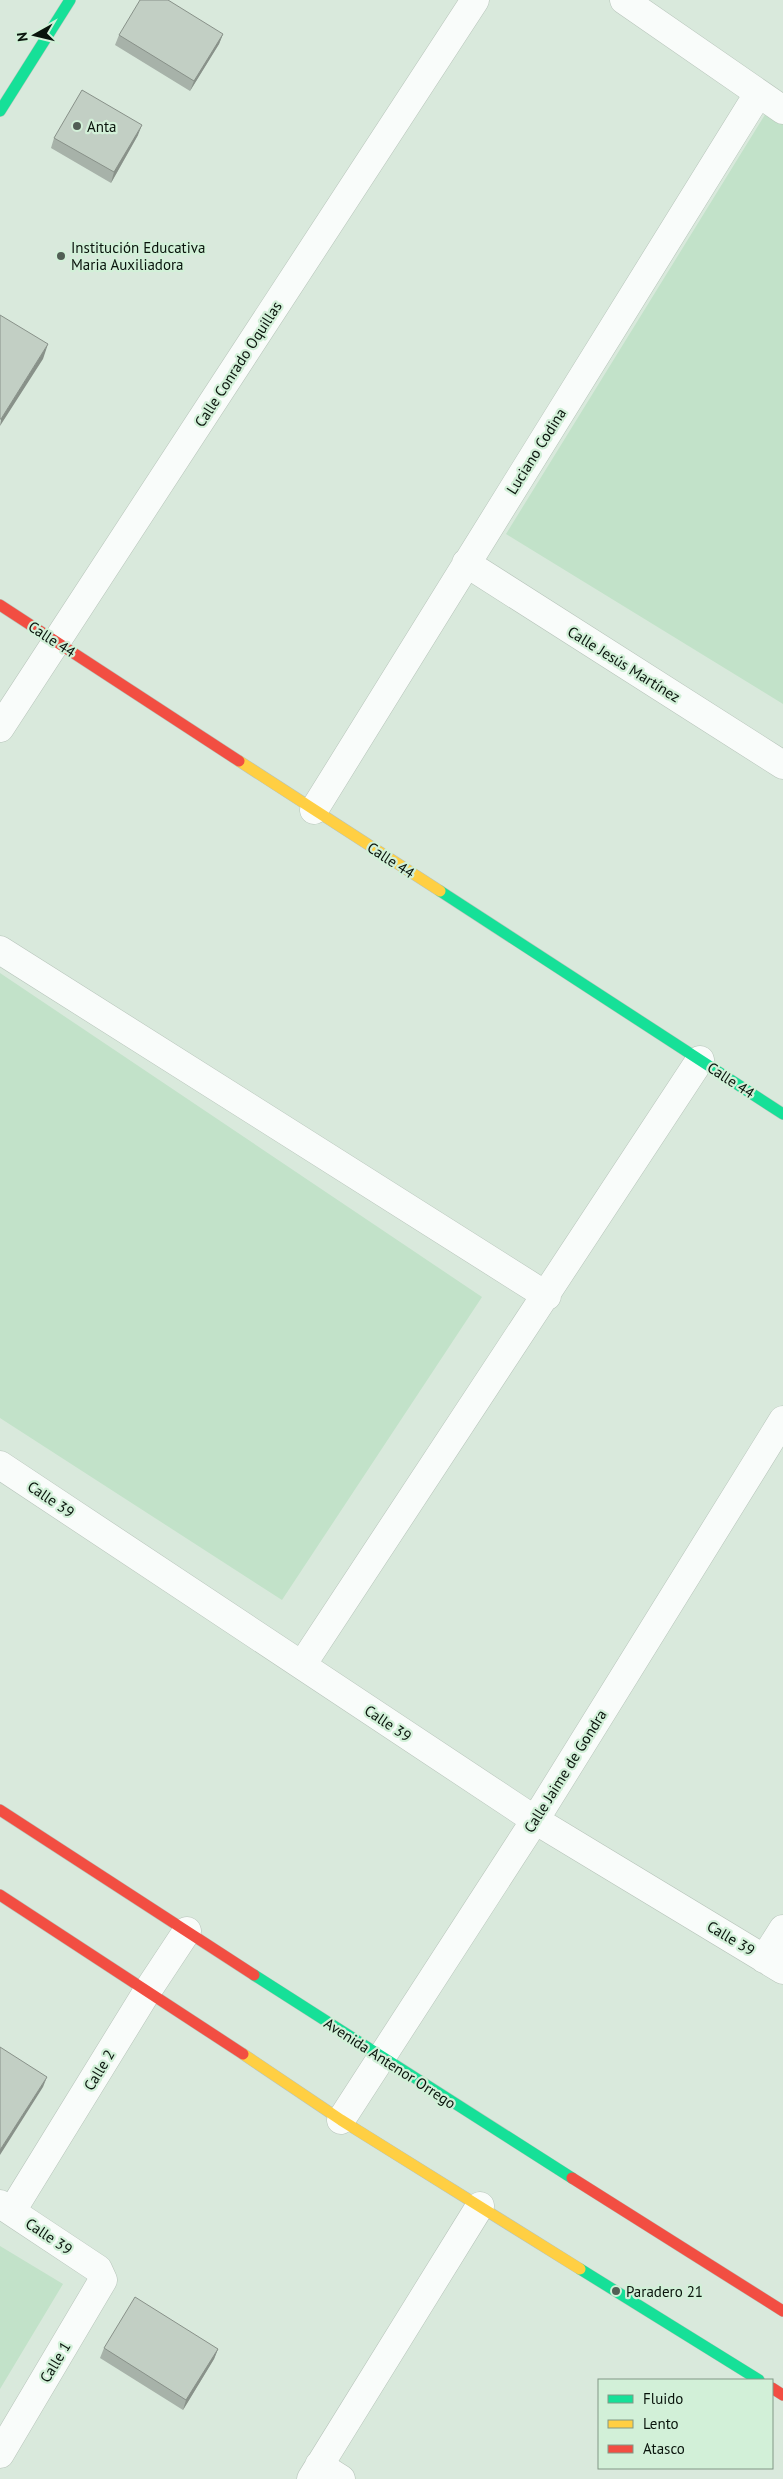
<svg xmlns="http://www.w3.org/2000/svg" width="783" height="2479" viewBox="0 0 783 2479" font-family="'PT Sans',sans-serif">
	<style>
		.green { fill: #c2e2c9 }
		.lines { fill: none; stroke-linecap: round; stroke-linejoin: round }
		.street-casing { stroke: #b7c4ba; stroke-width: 29 }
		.fast-casing { stroke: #b7c4ba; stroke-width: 12 }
		.slow-casing { stroke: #b7c4ba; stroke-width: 12 }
		.jam-casing { stroke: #b7c4ba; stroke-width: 12 }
		.street { stroke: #f9fcfa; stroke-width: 28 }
		.fast { stroke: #16e098; stroke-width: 11 }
		.slow { stroke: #ffcf43; stroke-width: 11 }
		.jam { stroke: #f24e42; stroke-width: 11 }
		.wall { fill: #a7b2a9 }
		.shaded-wall { fill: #889189 }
		.building { fill: #c2cfc4; stroke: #889189 }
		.poi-dot { fill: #525f55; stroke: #d2f0d8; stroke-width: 2 }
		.labels { text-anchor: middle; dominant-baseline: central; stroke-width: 4.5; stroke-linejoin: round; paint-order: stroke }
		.poi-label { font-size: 15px; fill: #09140c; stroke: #d2f0d8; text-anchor: start }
		.street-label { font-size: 15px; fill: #09140c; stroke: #d2f0d8 }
	</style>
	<rect width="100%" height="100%" fill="#d9e9dc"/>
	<path class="green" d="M 771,105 L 783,113 L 783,704 L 506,534 Z
		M 0,973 L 482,1297 L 282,1600 L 0,1418 Z
		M 0,2246 L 63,2284 L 0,2389 Z"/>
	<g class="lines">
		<defs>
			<path id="street" d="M 624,0 L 783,110
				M 466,563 L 783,765
				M 0,728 L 475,0
				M 314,810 L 758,94
				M 0,950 L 547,1296
				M 0,1465 L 535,1820 L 783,1970
				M 302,1665 L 700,1060
				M 764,1959 L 783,1929
				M 341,2120 L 535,1820 L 783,1420
				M 0,2204 L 98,2269 L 103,2280 L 0,2454
				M 12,2211 L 148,1990 L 187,1931
				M 319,2465 L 341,2479
				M 311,2479 L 480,2206"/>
			<path id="fast" d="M 0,111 L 70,0
				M 440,891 L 783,1114
				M 254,1975 L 572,2178
				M 580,2269 L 759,2380"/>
			<path id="slow" d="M 239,761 L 440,891
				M 243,2054 L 341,2120 L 580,2269"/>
			<path id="jam" d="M 0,605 L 239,761
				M 0,1810 L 254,1975
				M 0,1895 L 243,2054
				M 572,2178 L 783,2311
				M 772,2388 L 783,2395"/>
		</defs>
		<use href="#street" class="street-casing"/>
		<use href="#fast" class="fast-casing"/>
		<use href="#slow" class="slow-casing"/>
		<use href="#jam" class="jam-casing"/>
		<use href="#street" class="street"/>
		<use href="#fast" class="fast"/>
		<use href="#slow" class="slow"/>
		<use href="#jam" class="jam"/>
	</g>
	<path class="wall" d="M 223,34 L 219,44 L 190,91 L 115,45 L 119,35 Z
		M 138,135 L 111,183 L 51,148 L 54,138 Z
		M 104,2348 L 218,2349 L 214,2359 L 183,2410 L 100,2358 Z"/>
	<path class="shaded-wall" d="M 223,34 L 219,44 L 190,91 L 194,81 Z
		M 142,125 L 138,135 L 111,183 L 114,172 Z
		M 48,344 L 43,359 L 0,426 L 1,419 Z
		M 47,2077 L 43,2087 L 0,2155 L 0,2150 Z
		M 218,2349 L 214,2359 L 183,2410 L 186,2400 Z"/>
	<path class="building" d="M 140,0 L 168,0 L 223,34 L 194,81 L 119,35 Z
		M 82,90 L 142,125 L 114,172 L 54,138 Z
		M 0,315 L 48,344 L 1,419 L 0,419 Z
		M 0,2047 L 47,2077 L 0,2150 Z
		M 135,2297 L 218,2349 L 186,2400 L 104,2348 Z"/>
	<g class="poi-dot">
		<circle cx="77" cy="126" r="5"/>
		<circle cx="61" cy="256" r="5"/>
		<circle cx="616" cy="2291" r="5"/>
	</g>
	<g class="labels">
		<g class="poi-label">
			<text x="87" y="126">Anta</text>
			<text x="71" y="247">Institución Educativa<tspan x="71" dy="17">Maria Auxiliadora</tspan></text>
			<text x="626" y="2291">Paradero 21</text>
		</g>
		<g class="street-label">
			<text transform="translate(238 364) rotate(-57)">Calle Conrado Oquillas</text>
			<text transform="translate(536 451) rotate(-58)">Luciano Codina</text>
			<text transform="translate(52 639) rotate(33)">Calle 44</text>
			<text transform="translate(624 664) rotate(32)">Calle Jesús Martínez</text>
			<text transform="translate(391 860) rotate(33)">Calle 44</text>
			<text transform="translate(731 1080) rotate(33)">Calle 44</text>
			<text transform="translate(51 1499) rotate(34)">Calle 39</text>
			<text transform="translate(388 1723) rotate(34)">Calle 39</text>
			<text transform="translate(565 1771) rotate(-58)">Calle Jaime de Gondra</text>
			<text transform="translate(731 1938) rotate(31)">Calle 39</text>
			<text transform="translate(390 2063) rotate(33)">Avenida Antenor Orrego</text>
			<text transform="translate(99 2070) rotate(-59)">Calle 2</text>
			<text transform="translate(49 2236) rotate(34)">Calle 39</text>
			<text transform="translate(55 2362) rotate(-59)">Calle 1</text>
		</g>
	</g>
	<rect x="598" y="2379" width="175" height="90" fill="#d2f0d8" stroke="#829886"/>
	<rect x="608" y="2395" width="25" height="8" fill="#16e098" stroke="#829886"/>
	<text x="643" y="2404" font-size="15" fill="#09140c">Fluido</text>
	<rect x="608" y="2420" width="25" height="8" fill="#ffcf43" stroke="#829886"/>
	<text x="643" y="2429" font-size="15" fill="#09140c">Lento</text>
	<rect x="608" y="2445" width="25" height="8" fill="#f24e42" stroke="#829886"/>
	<text x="643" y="2454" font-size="15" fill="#09140c">Atasco</text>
	<g transform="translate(35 35) rotate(262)" stroke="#d2f0d8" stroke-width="4" paint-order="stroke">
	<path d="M0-4L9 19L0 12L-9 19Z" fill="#09140c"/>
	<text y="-8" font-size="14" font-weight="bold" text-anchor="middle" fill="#09140c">N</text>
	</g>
</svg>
